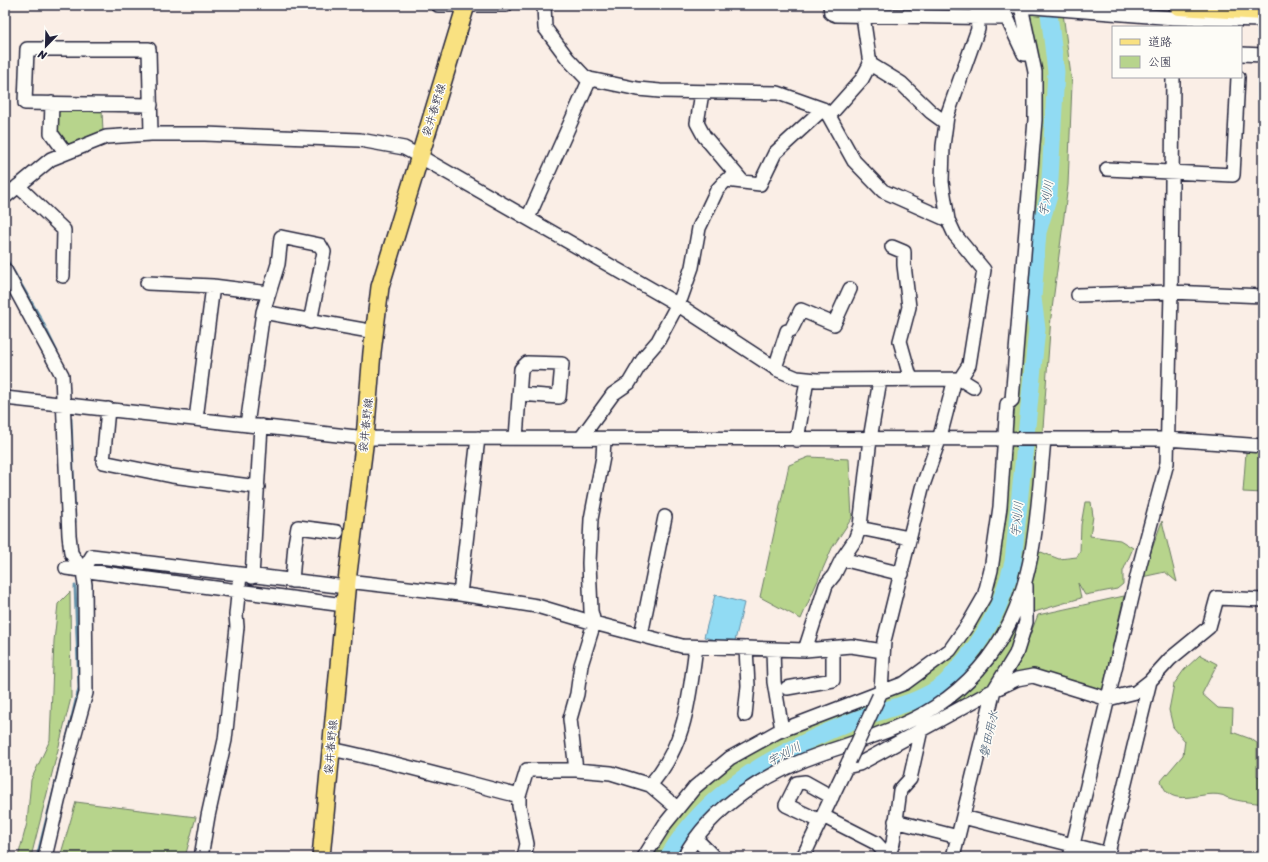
<svg xmlns="http://www.w3.org/2000/svg" width="1268" height="862" viewBox="0 0 1268 862" font-family="Sriracha,'Klee One',sans-serif">
	<style>
		.green { fill: #b7d48c; stroke: #6c7b64 }
		.water { fill: #91dbf3; stroke: #6591a9 }
		.lines { fill: none; stroke-linecap: round; stroke-linejoin: round }
		.stream { stroke: #6591a9; stroke-width: 3 }
		.river { stroke: #91dbf3; stroke-width: 17 }
		.minor-casing { stroke: #22223b; stroke-width: 16 }
		.major-casing { stroke: #22223b; stroke-width: 20 }
		.highway-casing { stroke: #22223b; stroke-width: 23 }
		.minor { stroke: #fdfcf7; stroke-width: 13 }
		.major { stroke: #f9e181; stroke-width: 17 }
		.highway { stroke: #f9e181; stroke-width: 20 }
		.minor-bridge-casing { stroke: #22223b; stroke-width: 16; stroke-linecap: butt }
		.minor-bridge { stroke: #fdfcf7; stroke-width: 13 }
		.labels { text-anchor: middle; dominant-baseline: central; stroke-width: 3; stroke-linejoin: round; paint-order: stroke }
		.street-label { font-size: 11px; fill: #22223b; stroke: #fdfcf7 }
		.water-label { font-size: 12px; font-style: italic; fill: #435a72; stroke: #fdfcf7 }
	</style>
	<rect width="100%" height="100%" fill="#faeee6"/>
	<filter id="ink" filterUnits="userSpaceOnUse"><feTurbulence type="fractalNoise" baseFrequency=".025" numOctaves="2"/><feDisplacementMap in="SourceGraphic" scale="8" xChannelSelector="R" yChannelSelector="G"/><feConvolveMatrix kernelMatrix="1 2 1 2 8 2 1 2 1" color-interpolation-filters="sRGB"/></filter>
	<g filter="url(#ink)">
		<path class="green" d="M 1062,5 L 1072,84 L 1068,185 L 1051,317 L 1037,511 L 1023,586 L 1027,617 L 994,690 L 922,726 L 891,724 L 731,801 L 683,857 L 648,857 L 679,805 L 755,745 L 905,683 L 935,662 L 988,591 L 1016,401 L 1037,65 L 1025,12 Z
			M 52,106 L 102,110 L 103,132 L 66,148 L 51,133 Z
			M 1246,452 L 1263,453 L 1263,493 L 1243,492 Z
			M 809,457 L 849,459 L 852,518 L 832,548 L 801,619 L 760,597 L 789,465 Z
			M 1085,502 L 1091,502 L 1093,516 L 1090,536 L 1120,540 L 1133,548 L 1123,571 L 1123,584 L 1117,589 L 1085,595 L 1078,583 L 1081,598 L 1031,613 L 1027,572 L 1037,549 L 1041,553 L 1041,552 L 1059,559 L 1077,557 L 1080,551 L 1081,525 Z
			M 1162,521 L 1177,582 L 1165,572 L 1142,577 Z
			M 70,592 L 71,698 L 31,857 L 18,857 L 27,823 L 31,780 L 50,740 L 54,641 L 58,604 Z
			M 1124,596 L 1102,692 L 1013,677 L 1038,615 Z
			M 1200,655 L 1217,664 L 1202,694 L 1218,708 L 1233,709 L 1232,732 L 1251,739 L 1257,743 L 1257,776 L 1263,778 L 1263,804 C 1252,802 1240,802 1229,798 C 1226,798 1224,795 1221,795 C 1201,790 1170,811 1161,781 L 1183,755 L 1185,741 L 1173,727 L 1169,710 L 1174,684 L 1184,670 Z
			M 76,802 L 196,817 L 185,857 L 60,857 Z
			M 1263,829 L 1263,857 L 1258,857 Z"/>
		<path class="water" d="M 715,595 L 744,603 L 734,645 L 704,637 Z"/>
		<g class="lines">
			<path class="stream" d="M 5,257 L 41,319 L 57,352
				M 71,419 L 75,522
				M 65,746 L 79,688 L 75,586
				M 37,857 L 62,758"/>
			<path class="river" d="M 668,857 C 707,788 784,749 855,720 C 883,709 919,704 944,684 C 949,680 954,673 958,668 C 986,638 1003,602 1013,562 L 1037,329 L 1033,298 L 1038,232 L 1049,196 L 1056,72 L 1048,5"/>
			<defs>
				<path id="minor" d="M 438,5 L 506,5
					M 544,5 L 545,28 L 568,59 L 585,77 L 590,79 L 638,89 L 660,91 L 778,93 L 823,109 L 829,116 L 854,161 L 883,191 L 948,220
					M 830,5 L 831,13 L 836,15 L 1007,18 L 1024,54
					M 974,5 L 1021,6 L 1174,18 L 1263,20
					M 1241,54 L 1263,55
					M 870,64 L 901,83 L 931,112 L 946,123
					M 702,93 L 697,123 L 704,136 L 741,180
					M 52,103 L 51,133 L 65,152
					M 829,116 L 862,79 L 870,64 L 863,16
					M 151,134 L 149,49 L 27,49 L 25,103 L 151,105
					M 1107,169 L 1233,175 L 1238,77
					M 18,186 L 64,230 L 63,276
					M 5,197 L 51,159 L 106,137 L 151,134 L 205,134 L 360,140 L 404,148 L 419,156 L 677,304 L 778,370 L 797,378 L 817,380 L 960,379 L 973,387
					M 528,218 L 590,79
					M 892,247 L 904,252 L 904,265 L 909,307 L 900,341 L 911,380
					M 5,270 L 62,375 L 69,535 L 71,553 L 83,571 L 85,585 L 86,693 L 69,755 L 45,857
					M 147,283 L 213,286 L 269,293 L 278,264 L 281,237 L 320,245 L 324,252 L 310,322
					M 1078,295 L 1171,292 L 1263,296
					M 263,312 L 375,332
					M 775,368 L 787,331 L 791,330 L 801,310 L 834,324 L 850,289
					M 960,379 L 969,365 L 984,270 L 955,235 L 948,220 L 942,182 L 943,146 L 947,116 L 978,29 L 977,13
					M 5,398 L 365,438 L 1167,439 L 1263,446
					M 108,409 L 103,462 L 172,476 L 258,487
					M 196,419 L 213,286
					M 247,425 L 263,312 L 269,293
					M 516,438 L 521,369 L 527,363 L 562,364 L 559,397 L 520,394
					M 581,438 L 613,394 L 629,383 L 645,356 L 658,341 L 681,298 L 692,267 L 699,228 L 717,190 L 726,180 L 760,184 L 775,153 L 823,109
					M 604,439 L 603,457 L 591,519 L 589,563 L 591,611 L 594,623 L 581,665 L 577,694 L 570,719 L 576,770 L 611,773 L 650,785 L 677,808
					M 797,440 L 807,380
					M 859,528 L 909,538
					M 842,559 L 902,574
					M 66,568 L 344,605
					M 83,571 L 92,556 L 346,587
					M 252,577 L 261,426
					M 292,581 L 295,544 L 298,527 L 337,532
					M 347,581 L 460,594 L 537,606 L 594,623 L 682,646 L 805,650 L 851,646 L 883,651
					M 460,594 L 478,438
					M 641,635 L 665,517
					M 773,649 L 774,682 L 782,730
					M 805,650 L 826,585 L 834,575 L 842,559 L 855,540 L 860,526 L 870,439 L 880,380
					M 787,688 L 833,680 L 833,648
					M 879,696 L 881,691 L 884,641 L 922,488 L 939,440 L 955,379
					M 745,715 L 748,686 L 746,648
					M 331,749 C 394,762 457,780 519,796
					M 846,767 L 859,764 L 994,690 L 1017,679 L 1033,676 L 1108,699 L 1136,692 L 1150,681 L 1170,659 L 1209,627 L 1217,598 L 1263,600
					M 650,785 C 686,745 689,699 696,647
					M 823,816 L 876,843 L 888,856
					M 963,817 L 1108,854
					M 820,821 L 786,805 L 797,783 L 805,782 L 832,797
					M 895,821 L 958,837
					M 700,843 L 714,857
					M 201,857 L 208,816 L 225,740 L 237,627 L 236,615 L 240,575
					M 524,857 L 527,844 L 519,806 L 519,796 L 527,770 L 576,770
					M 644,857 L 665,824 L 695,787 L 730,758 L 777,732 L 905,683 L 950,650 L 969,623 L 984,597 L 991,570 L 1000,507 L 1007,404 L 1012,400 L 1035,120 L 1035,72 L 1021,6
					M 684,857 C 711,806 770,771 823,753 C 861,740 901,729 935,707 C 967,686 993,657 1010,622 C 1037,566 1038,500 1044,439
					M 803,857 L 849,761
					M 888,857 L 893,843 L 900,790 L 910,779 L 922,725
					M 953,857 L 994,690 L 1016,654 L 1026,622 L 1026,586
					M 1070,857 L 1140,564 L 1167,463 L 1171,292 L 1173,77
					M 1107,857 L 1150,681"/>
				<path id="major" d="M 321,857 L 347,581 L 365,438 L 372,352 L 380,287 L 466,5"/>
				<path id="highway" d="M 1179,5 L 1263,10"/>
			</defs>
			<use href="#minor" class="minor-casing"/>
			<use href="#major" class="major-casing"/>
			<use href="#highway" class="highway-casing"/>
			<use href="#minor" class="minor"/>
			<use href="#major" class="major"/>
			<use href="#highway" class="highway"/>
			<defs>
				<path id="minor-bridge" d="M 849,761 L 879,696"/>
			</defs>
			<use href="#minor-bridge" class="minor-bridge-casing"/>
			<use href="#minor-bridge" class="minor-bridge"/>
		</g>
	</g>
	<g class="labels">
		<g class="street-label">
			<text transform="translate(434 110) rotate(-73)">袋井春野線</text>
			<text transform="translate(366 425) rotate(-84)">袋井春野線</text>
			<text transform="translate(331 747) rotate(-85)">袋井春野線</text>
		</g>
		<g class="water-label">
			<text transform="translate(1046 198) rotate(-80)">宇刈川</text>
			<text transform="translate(1017 519) rotate(-84)">宇刈川</text>
			<text transform="translate(989 734) rotate(-77)">磐田用水</text>
			<text transform="translate(784 754) rotate(-28)">宇刈川</text>
		</g>
	</g>
	<rect width="1268" height="862" fill="none" stroke="#fdfcf7" stroke-width="20"/>
	<rect x="10" y="10" width="1248" height="842" fill="none" stroke="#22223b" stroke-width="1.5" filter="url(#ink)"/>
	<rect x="1112" y="26" width="130" height="52" fill="#fdfcf7" stroke="#a5a5ac"/>
	<rect x="1120" y="39" width="20" height="6" fill="#f9e181" stroke="#a5a5ac"/>
	<text x="1148" y="46" font-size="12" fill="#22223b">道路</text>
	<rect x="1120" y="56" width="20" height="12" fill="#b7d48c" stroke="#a5a5ac"/>
	<text x="1148" y="66" font-size="12" fill="#22223b">公園</text>
	<g transform="translate(46 46) rotate(203)" stroke="#fdfcf7" stroke-width="3" paint-order="stroke">
	<path d="M0-3L7 15L0 10L-7 15Z" fill="#22223b"/>
	<text y="-6" font-size="11" font-weight="bold" text-anchor="middle" fill="#22223b">N</text>
	</g>
</svg>
